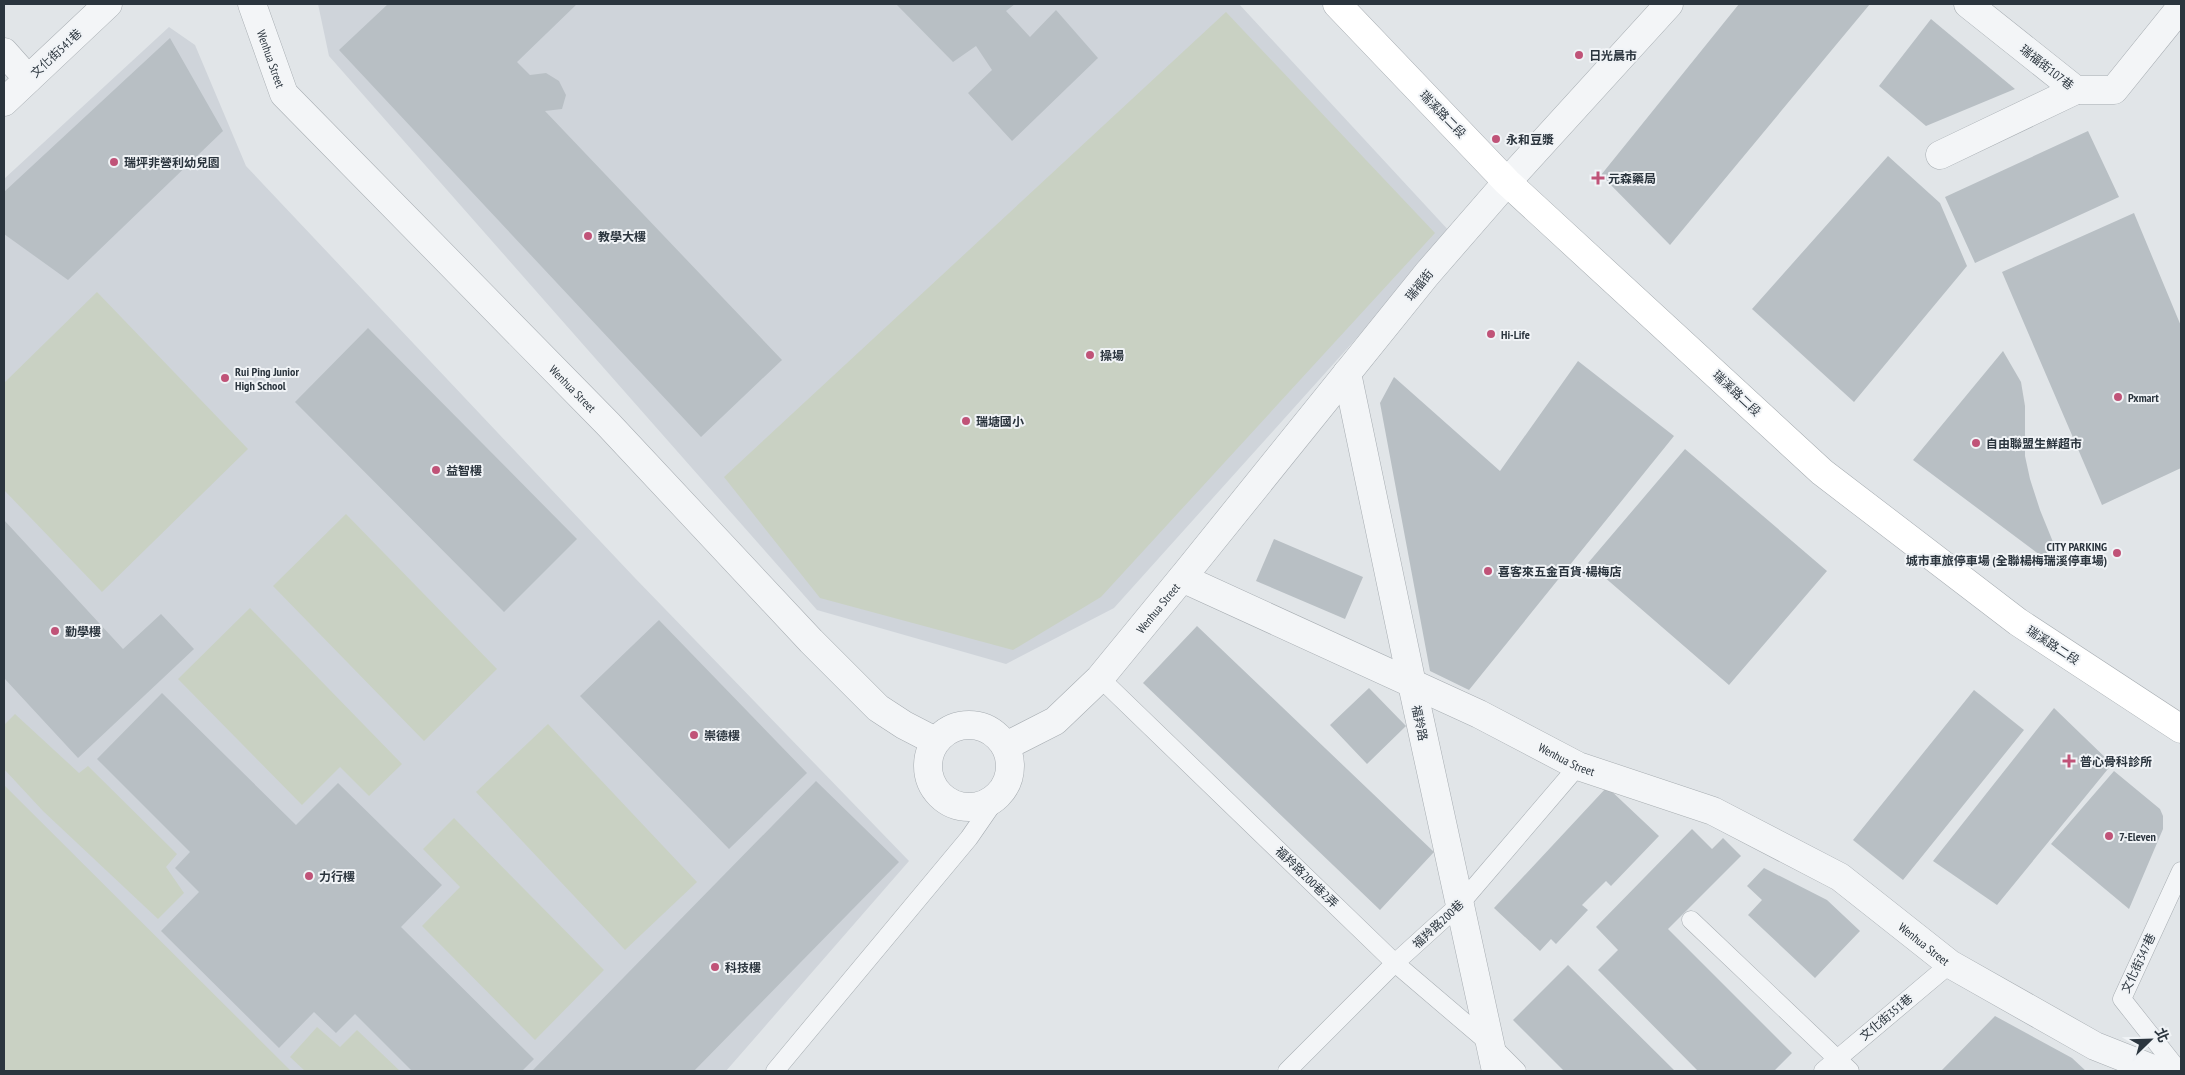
<svg xmlns="http://www.w3.org/2000/svg" width="2185" height="1075" viewBox="0 0 2185 1075" font-family="'PT Sans Narrow','Noto Sans TC',sans-serif">
	<style>
		.built { fill: #cfd4da }
		.green { fill: #c9d1c3 }
		.building { fill: #b8bfc4 }
		.lines { fill: none; stroke-linecap: round; stroke-linejoin: round }
		.lane-casing { stroke: #a7adb2; stroke-width: 19 }
		.street-casing { stroke: #a7adb2; stroke-width: 29 }
		.secondary-casing { stroke: #a7adb2; stroke-width: 29 }
		.lane { stroke: #f3f5f7; stroke-width: 18 }
		.street { stroke: #f3f5f7; stroke-width: 28 }
		.secondary { stroke: #fff; stroke-width: 28 }
		.poi-dot { fill: #c05378; stroke: #f0f3f6; stroke-width: 2 }
		.labels { text-anchor: middle; dominant-baseline: central; stroke-width: 4; stroke-linejoin: round; paint-order: stroke }
		.street-label { font-size: 12px; fill: #2b353e; stroke: #f0f3f6 }
		.poi-label { font-size: 12px; font-weight: bold; fill: #2b353e; stroke: #f0f3f6; text-anchor: start }
	</style>
	<rect width="100%" height="100%" fill="#e1e5e8"/>
	<path class="built" d="M 318,4 L 1239,4 L 1451,233 L 1114,608 L 1006,664 L 817,610 L 329,56 Z
		M 169,27 L 195,45 L 246,166 L 634,577 L 909,861 L 726,1071 L 4,1071 L 4,179 Z"/>
	<path class="green" d="M 1226,12 L 1435,233 L 1101,597 L 1013,650 L 820,598 L 724,477 Z
		M 97,292 L 248,449 L 102,592 L 4,490 L 4,383 Z
		M 346,514 L 497,669 L 424,741 L 273,586 Z
		M 250,608 L 402,764 L 369,796 L 340,767 L 302,805 L 178,679 Z
		M 15,714 L 79,773 L 88,766 L 177,854 L 166,867 L 184,893 L 158,919 L 43,811 L 4,769 L 4,725 Z
		M 548,724 L 697,882 L 625,950 L 476,792 Z
		M 4,785 L 291,1071 L 4,1071 Z
		M 454,818 L 604,970 L 535,1040 L 422,926 L 460,887 L 423,849 Z
		M 317,1027 L 340,1047 L 357,1030 L 400,1071 L 305,1071 L 290,1057 Z"/>
	<path class="building" d="M 388,4 L 577,4 L 517,62 L 530,75 L 546,73 L 559,81 L 566,95 L 562,109 L 545,111 L 782,360 L 701,437 L 339,50 Z
		M 896,4 L 1015,4 L 1006,11 L 1030,37 L 1056,10 L 1098,58 L 1012,141 L 968,93 L 992,70 L 976,46 L 953,62 Z
		M 1739,4 L 1870,4 L 1670,245 L 1601,175 Z
		M 1931,19 L 2015,89 L 1926,126 L 1879,86 Z
		M 170,38 L 223,131 L 68,280 L 4,234 L 4,192 Z
		M 2088,131 L 2119,197 L 1975,263 L 1945,197 Z
		M 1888,156 L 1940,203 L 1967,266 L 1854,402 L 1752,309 Z
		M 2134,213 L 2181,326 L 2181,468 L 2102,505 L 2002,272 Z
		M 368,328 L 577,539 L 504,612 L 295,402 Z
		M 2003,351 L 2021,382 L 2025,406 L 2025,456 L 2030,479 L 2040,510 L 2053,542 L 2044,558 L 1913,460 Z
		M 1578,361 L 1674,436 L 1469,690 L 1430,671 L 1380,403 L 1394,377 L 1500,471 Z
		M 1685,449 L 1827,571 L 1729,685 L 1588,563 Z
		M 4,520 L 123,649 L 161,614 L 194,649 L 78,758 L 4,678 Z
		M 1274,539 L 1363,577 L 1345,619 L 1256,581 Z
		M 659,620 L 807,773 L 729,849 L 580,696 Z
		M 1197,626 L 1434,852 L 1380,910 L 1143,683 Z
		M 1369,688 L 1406,726 L 1367,764 L 1330,725 Z
		M 1974,690 L 2024,730 L 1903,880 L 1853,840 Z
		M 162,693 L 296,825 L 338,783 L 442,885 L 401,927 L 534,1059 L 522,1071 L 412,1071 L 355,1014 L 336,1033 L 314,1012 L 279,1048 L 161,931 L 199,892 L 175,868 L 190,852 L 97,759 Z
		M 2054,708 L 2112,764 L 1997,905 L 1933,861 Z
		M 2114,771 L 2160,809 L 2163,816 L 2163,829 L 2129,909 L 2051,844 Z
		M 816,781 L 899,862 L 694,1071 L 532,1071 Z
		M 1607,787 L 1659,836 L 1611,886 L 1606,881 L 1582,905 L 1588,910 L 1556,944 L 1551,939 L 1540,951 L 1494,908 Z
		M 1692,829 L 1712,849 L 1723,838 L 1741,856 L 1668,929 L 1792,1053 L 1774,1071 L 1698,1071 L 1598,970 L 1618,950 L 1596,927 Z
		M 1764,868 L 1827,900 L 1860,931 L 1815,978 L 1748,915 L 1762,900 L 1747,886 Z
		M 1568,965 L 1675,1071 L 1564,1071 L 1513,1020 Z
		M 1995,1016 L 2072,1058 L 2086,1071 L 1941,1071 Z"/>
	<g class="lines">
		<defs>
			<path id="lane" d="M 1100,678 L 1395,963 L 1490,1044 L 1517,1071
				M 1691,920 L 1850,1071
				M 775,1071 L 969,838 L 998,796
				M 1287,1071 L 1395,963 L 1460,904 L 1578,766
				M 1823,1071 L 1950,964
				M 2179,1071 L 2122,999 L 2181,871"/>
			<g id="street">
				<path id="s1" d="M 252,4 L 284,94 L 608,424 L 811,641 L 878,708 L 904,725 L 935,741"/>
				<path d="M 1968,4 L 2076,90 L 2114,90 L 2181,7"/>
				<path d="M 4,52 L 28,79"/>
				<path d="M 4,102 L 108,4"/>
				<path d="M 1940,155 L 2076,90"/>
				<path d="M 1347,373 L 1412,684 L 1496,1071"/>
				<path d="M 1182,578 L 1427,274 L 1507,182 L 1669,4"/>
				<circle cx="969" cy="766" r="41"/>
				<path id="s2" d="M 1006,746 L 1055,721 L 1100,678 L 1182,578 L 1479,714 L 1578,766 L 1713,811 L 1840,877 L 1950,964 L 2095,1046 L 2158,1071"/>
			</g>
			<path id="secondary" d="M 1337,4 L 1507,182 L 1822,472 L 2018,622 L 2181,729"/>
		</defs>
		<use href="#lane" class="lane-casing"/>
		<use href="#street" class="street-casing"/>
		<use href="#secondary" class="secondary-casing"/>
		<use href="#lane" class="lane"/>
		<use href="#street" class="street"/>
		<use href="#secondary" class="secondary"/>
	</g>
	<g class="poi-dot">
		<circle cx="1579" cy="55" r="5"/>
		<circle cx="1496" cy="139" r="5"/>
		<circle cx="114" cy="162" r="5"/>
		<path d="M1595.5 170.5h5v5h5v5h-5v5h-5v-5h-5v-5h5z"/>
		<circle cx="588" cy="236" r="5"/>
		<circle cx="1491" cy="334" r="5"/>
		<circle cx="1090" cy="355" r="5"/>
		<circle cx="225" cy="378" r="5"/>
		<circle cx="2118" cy="397" r="5"/>
		<circle cx="966" cy="421" r="5"/>
		<circle cx="1976" cy="443" r="5"/>
		<circle cx="436" cy="470" r="5"/>
		<circle cx="2117" cy="553" r="5"/>
		<circle cx="1488" cy="571" r="5"/>
		<circle cx="55" cy="631" r="5"/>
		<circle cx="694" cy="735" r="5"/>
		<path d="M2066.5 753.5h5v5h5v5h-5v5h-5v-5h-5v-5h5z"/>
		<circle cx="2109" cy="836" r="5"/>
		<circle cx="309" cy="876" r="5"/>
		<circle cx="715" cy="967" r="5"/>
	</g>
	<g class="labels">
		<g class="street-label">
			<text transform="translate(56 53) rotate(-43)">文化街541巷</text>
			<text stroke="none"><textPath href="#s1" startOffset="58">Wenhua Street</textPath></text>
			<text transform="translate(2047 67) rotate(38)">瑞福街107巷</text>
			<text transform="translate(1443 114) rotate(46)">瑞溪路二段</text>
			<text transform="translate(1419 285) rotate(-51)">瑞福街</text>
			<text stroke="none"><textPath href="#s1" startOffset="508">Wenhua Street</textPath></text>
			<text transform="translate(1737 393) rotate(43)">瑞溪路二段</text>
			<text stroke="none"><textPath href="#s2" startOffset="208">Wenhua Street</textPath></text>
			<text transform="translate(2053 645) rotate(33)">瑞溪路二段</text>
			<text transform="translate(1420 723) rotate(78)">福羚路</text>
			<text stroke="none"><textPath href="#s2" startOffset="672">Wenhua Street</textPath></text>
			<text transform="translate(1307 877) rotate(44)">福羚路200巷2弄</text>
			<text transform="translate(1438 924) rotate(-43)">福羚路200巷</text>
			<text stroke="none"><textPath href="#s2" startOffset="1078">Wenhua Street</textPath></text>
			<text transform="translate(2138 963) rotate(-65)">文化街347巷</text>
			<text transform="translate(1886 1017) rotate(-40)">文化街351巷</text>
		</g>
		<g class="poi-label">
			<text x="1589" y="55">日光晨市</text>
			<text x="1506" y="139">永和豆漿</text>
			<text x="124" y="162">瑞坪非營利幼兒園</text>
			<text x="1608" y="178">元森藥局</text>
			<text x="598" y="236">教學大樓</text>
			<text x="1501" y="334">Hi-Life</text>
			<text x="1100" y="355">操場</text>
			<text x="235" y="371">Rui Ping Junior<tspan x="235" dy="14">High School</tspan></text>
			<text x="2128" y="397">Pxmart</text>
			<text x="976" y="421">瑞塘國小</text>
			<text x="1986" y="443">自由聯盟生鮮超市</text>
			<text x="446" y="470">益智樓</text>
			<text x="2107" y="546" text-anchor="end">CITY PARKING<tspan x="2107" dy="14">城市車旅停車場 (全聯楊梅瑞溪停車場)</tspan></text>
			<text x="1498" y="571">喜客來五金百貨-楊梅店</text>
			<text x="65" y="631">勤學樓</text>
			<text x="704" y="735">崇德樓</text>
			<text x="2080" y="761">普心骨科診所</text>
			<text x="2119" y="836">7-Eleven</text>
			<text x="319" y="876">力行樓</text>
			<text x="725" y="967">科技樓</text>
		</g>
	</g>
	<rect width="2185" height="1075" fill="none" stroke="#2b353e" stroke-width="10"/>
	<g transform="translate(2150 1040) rotate(67)" stroke="#f0f3f6" stroke-width="4" paint-order="stroke">
	<path d="M0-4L9 19L0 12L-9 19Z" fill="#2b353e"/>
	<text y="-8" font-size="14" font-weight="bold" text-anchor="middle" fill="#2b353e">北</text>
	</g>
</svg>
